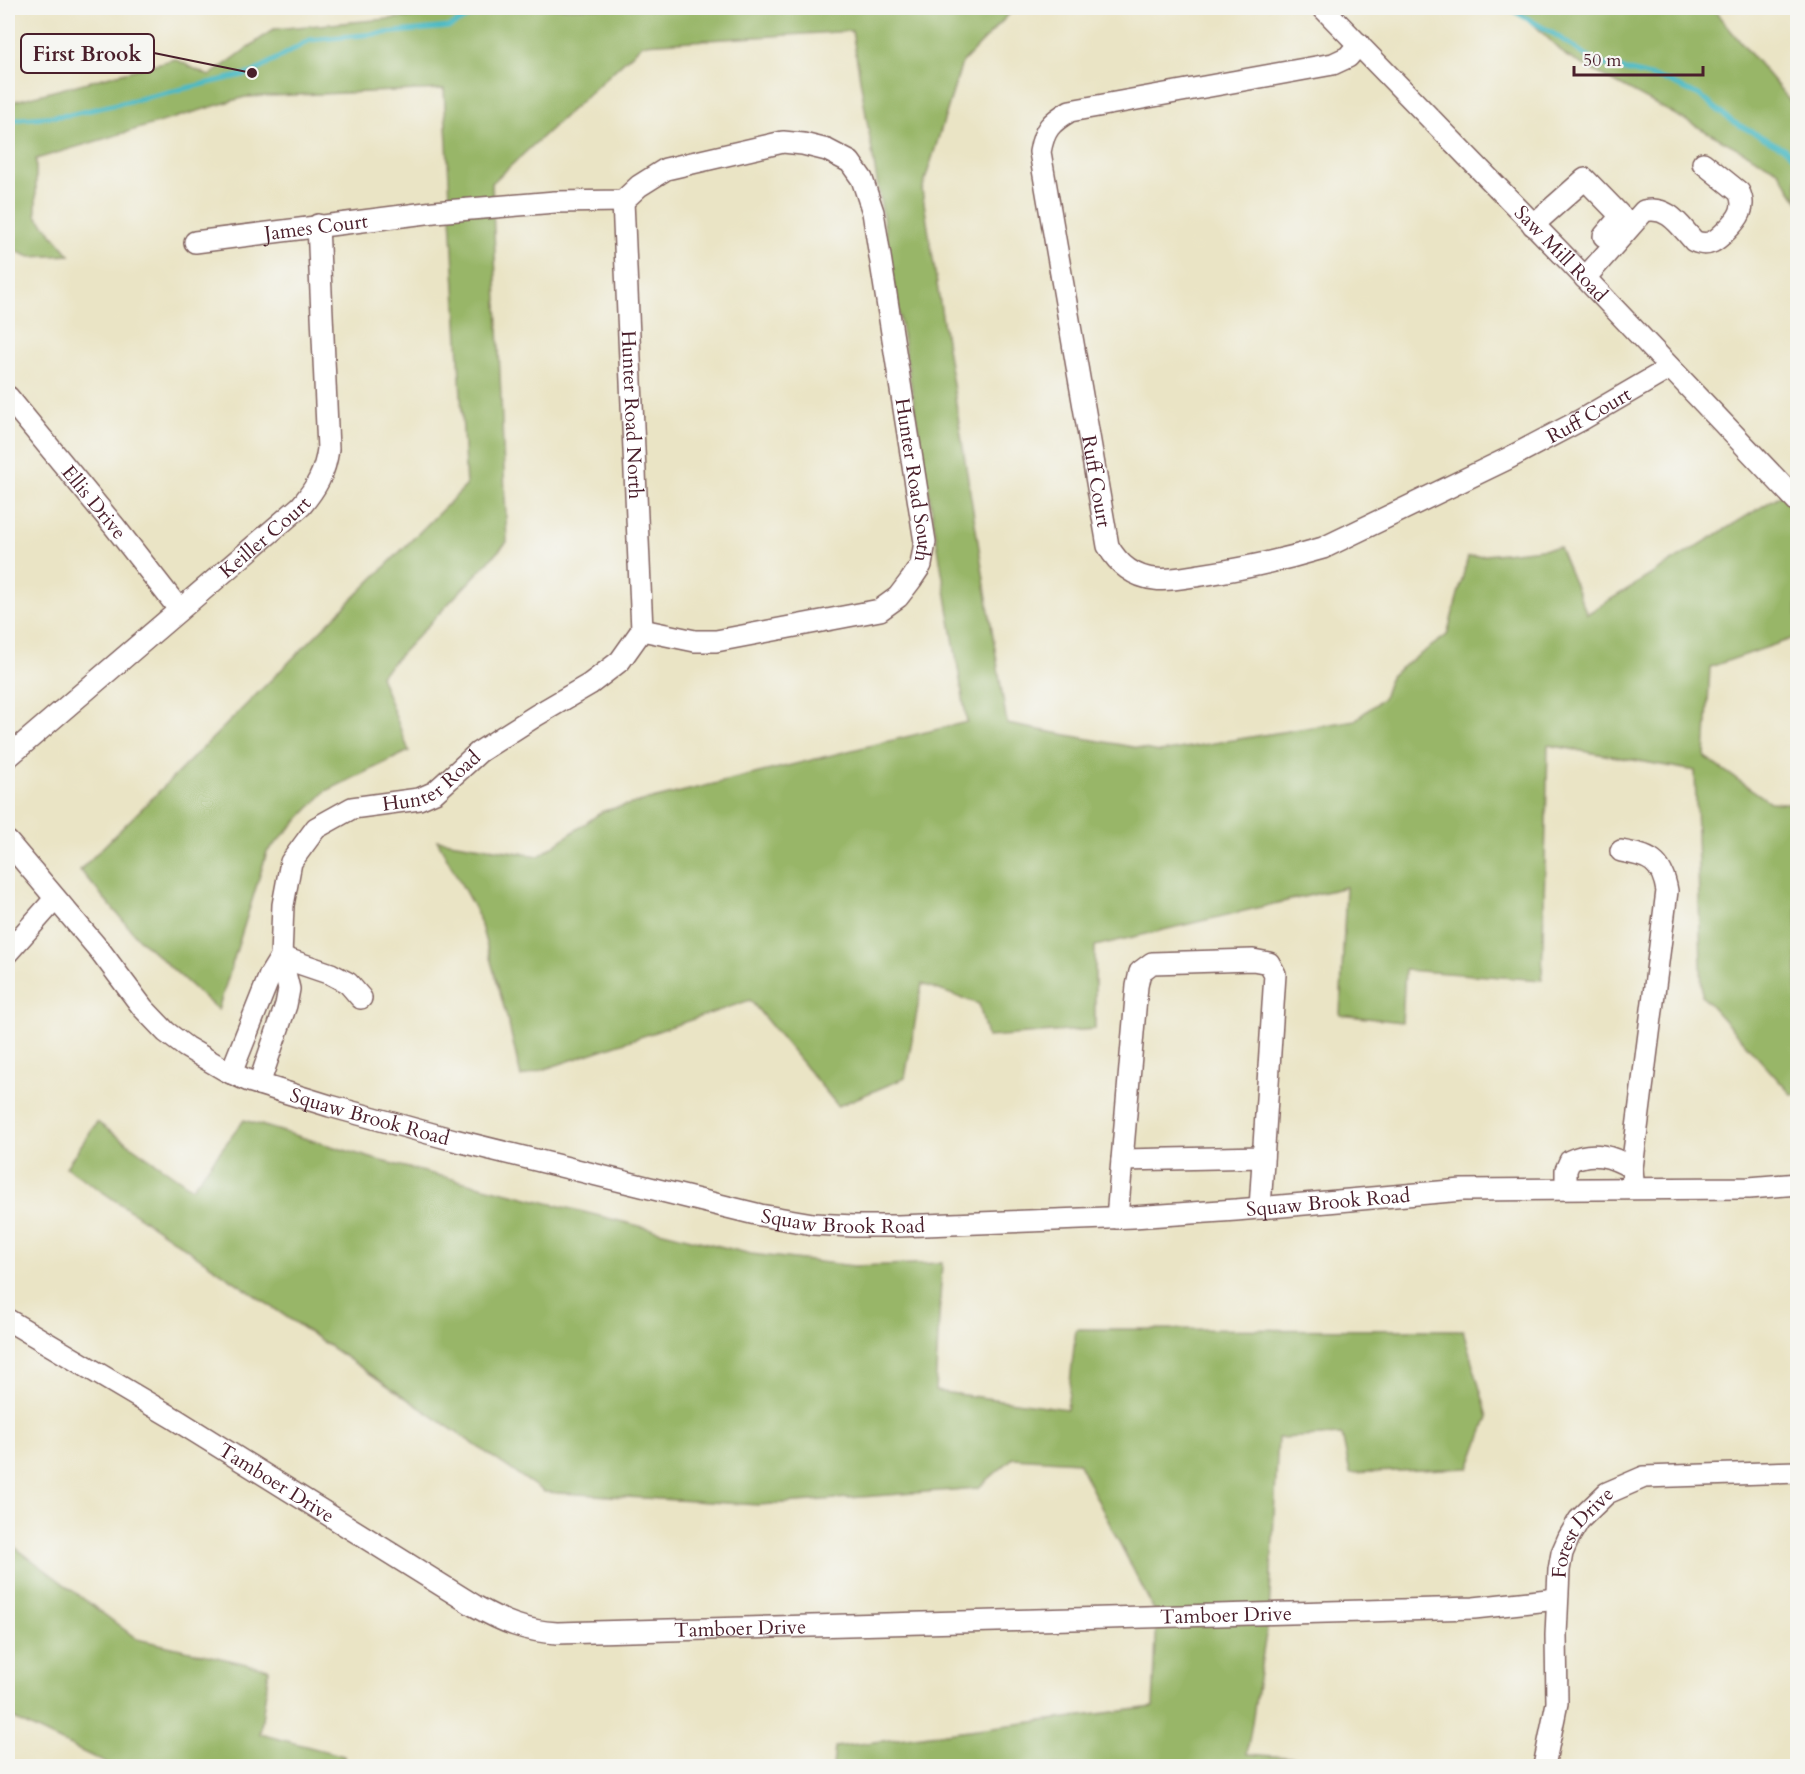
<svg xmlns="http://www.w3.org/2000/svg" width="1805" height="1774" viewBox="0 0 1805 1774" font-family="Cardo,serif">
	<style>
		.forest { fill: #98b668; stroke: #716a4a; stroke-width: 1.5 }
		.lines { fill: none; stroke-linecap: round; stroke-linejoin: round }
		.stream { stroke: #4cbac4; stroke-width: 5 }
		.minor-casing { stroke: #826461; stroke-width: 24 }
		.minor { stroke: #fff; stroke-width: 21 }
		.labels { text-anchor: middle; dominant-baseline: central; stroke-width: 4.5; stroke-linejoin: round; paint-order: stroke }
		.street-label { font-size: 20px; fill: #4a1f2b; stroke: #f6f6f2 }
		.leader { fill: none; stroke: #4a1f2b; stroke-width: 2 }
		.callout-dot { fill: #4a1f2b; stroke: #f6f6f2; stroke-width: 2 }
		.callout { fill: #f6f6f2; stroke: #4a1f2b; stroke-width: 2 }
		.callout-label { font-size: 21px; text-anchor: middle; font-weight: bold; fill: #4a1f2b }
	</style>
	<rect width="100%" height="100%" fill="#f6f6f2"/>
	<filter id="ink" filterUnits="userSpaceOnUse"><feTurbulence type="fractalNoise" baseFrequency=".0167" numOctaves="2"/><feDisplacementMap in="SourceGraphic" scale="12" xChannelSelector="R" yChannelSelector="G"/><feConvolveMatrix kernelMatrix="1 2 1 2 8 2 1 2 1" color-interpolation-filters="sRGB"/></filter>
	<filter id="wash" filterUnits="userSpaceOnUse"><feTurbulence type="fractalNoise" baseFrequency=".008" numOctaves="4" result="noise"/><feDisplacementMap in="SourceGraphic" scale="24" xChannelSelector="R" yChannelSelector="G"/><feGaussianBlur stdDeviation="1.35" result="paint"/><feColorMatrix in="noise" values="0 0 0 0 0 0 0 0 0 0 0 0 0 0 0 0 0 1.4 0 .05"/><feComposite in="paint" operator="in"/></filter>
	<g filter="url(#wash)">
		<rect width="100%" height="100%" fill="#eae4c5"/>
		<path class="forest" d="M 487,8 L 1015,8 L 962,63 L 922,190 L 1007,724 L 1160,752 L 1355,720 L 1383,698 L 1391,675 L 1447,635 L 1468,557 L 1559,547 L 1587,614 L 1789,490 L 1797,502 L 1797,637 L 1710,667 L 1705,757 L 1770,802 L 1797,804 L 1797,1094 L 1791,1094 L 1702,996 L 1695,771 L 1548,745 L 1542,980 L 1405,970 L 1402,1022 L 1340,1015 L 1346,887 L 1095,946 L 1095,1029 L 987,1037 L 979,1004 L 922,984 L 905,1078 L 838,1106 L 750,1000 L 521,1077 L 509,1025 L 478,915 L 437,840 L 539,856 L 603,811 L 967,722 L 852,31 L 643,44 L 492,183 L 507,542 L 380,676 L 409,751 L 326,791 L 267,852 L 218,1010 L 137,937 L 80,870 L 466,486 L 444,89 L 245,97 L 36,159 L 36,215 L 70,255 L 30,257 L 8,248 L 8,103 L 175,59 L 209,76 L 274,29 L 478,11 Z
			M 1517,8 L 1712,8 L 1797,109 L 1797,200 L 1778,170 L 1566,56 Z
			M 244,1120 L 381,1161 L 751,1254 L 854,1266 L 942,1263 L 935,1391 L 1067,1409 L 1076,1329 L 1463,1330 L 1488,1417 L 1469,1468 L 1350,1473 L 1342,1435 L 1278,1438 L 1269,1615 L 1247,1754 L 1402,1766 L 833,1766 L 835,1747 L 1153,1707 L 1157,1616 L 1078,1462 L 1013,1458 L 978,1488 L 759,1505 L 544,1492 L 66,1167 L 97,1122 L 192,1188 Z
			M 8,1542 L 137,1639 L 269,1669 L 260,1734 L 344,1756 L 347,1766 L 112,1766 L 8,1716 Z"/>
		<g class="lines">
			<path class="stream" d="M 1509,8 L 1554,34 L 1597,63 L 1662,79 L 1699,95 L 1733,122 L 1785,149 L 1798,161
				M 8,120 L 69,115 L 252,73 L 310,40 L 449,27 L 485,8"/>
		</g>
	</g>
	<g filter="url(#ink)">
		<g class="lines">
			<defs>
				<g id="minor">
					<path id="s1" d="M 1323,8 L 1569,261 L 1798,502"/>
					<path id="s2" d="M 1359,44 L 1348,57 L 1333,64 L 1070,111 C 1051,122 1044,129 1040,152 L 1108,546 C 1118,564 1134,577 1155,579 C 1170,581 1186,577 1201,575 C 1242,569 1283,560 1323,548 L 1507,459 L 1581,420 L 1670,368"/>
					<path id="s3" d="M 623,201 L 642,630"/>
					<path d="M 1533,225 L 1585,179 L 1621,216 L 1604,236"/>
					<path id="s4" d="M 195,242 L 434,212 L 555,202 L 623,201 L 639,186 L 666,169 L 783,142 L 803,144 L 827,150 L 850,162 L 862,179 L 873,212 L 925,542 L 921,565 L 911,580 L 898,597 L 880,610 L 716,641 L 695,641 L 642,630"/>
					<path d="M 1585,278 L 1644,211 C 1668,205 1680,226 1694,241 C 1709,248 1717,240 1727,230 C 1738,219 1747,208 1739,192 L 1703,163"/>
					<path id="s5" d="M 8,397 L 115,527 L 179,609"/>
					<path id="s6" d="M 8,757 L 301,506 C 316,488 325,473 328,449 L 318,225"/>
					<path id="s7" d="M 8,842 L 101,952 L 143,1008 L 166,1032 L 186,1047 L 225,1070 L 249,1081 L 330,1106 L 454,1140 L 760,1215 L 813,1224 L 854,1226 L 898,1226 L 1133,1217 L 1236,1210 L 1462,1190 L 1749,1188 L 1798,1184"/>
					<path d="M 1621,851 C 1649,856 1662,860 1667,891 L 1632,1168"/>
					<path d="M 8,952 L 55,899"/>
					<path d="M 281,957 L 331,974 L 348,983 L 361,998"/>
					<path d="M 231,1073 L 270,975 L 281,957"/>
					<path id="s8" d="M 259,1084 L 286,1005 L 289,989 L 281,957 L 283,905 L 291,862 L 316,828 L 352,808 L 419,799 L 435,792 L 479,752 L 537,715 L 590,684 L 620,661 L 642,630"/>
					<path d="M 1122,1160 L 1263,1157"/>
					<path d="M 1566,1188 L 1566,1170 L 1570,1161 C 1592,1150 1612,1156 1632,1168 L 1633,1181"/>
					<path d="M 1117,1218 L 1137,986 L 1140,972 L 1152,963 L 1253,960 L 1269,963 L 1275,974 L 1260,1208"/>
					<path id="s9" d="M 8,1320 L 175,1419 L 475,1606 C 503,1622 525,1631 557,1633 L 1474,1608 L 1557,1599"/>
					<path id="s10" d="M 1544,1766 L 1557,1703 L 1556,1635 L 1559,1570 L 1562,1553 L 1569,1537 L 1579,1520 L 1607,1493 L 1644,1477 L 1798,1472"/>
				</g>
			</defs>
			<use href="#minor" class="minor-casing"/>
			<use href="#minor" class="minor"/>
		</g>
	</g>
	<g class="labels">
		<g class="street-label">
			<text stroke="none"><textPath href="#s4" startOffset="122">James Court</textPath></text>
			<text stroke="none"><textPath href="#s1" startOffset="342">Saw Mill Road</textPath></text>
			<text stroke="none"><textPath href="#s2" startOffset="1282">Ruff Court</textPath></text>
			<text stroke="none"><textPath href="#s3" startOffset="214">Hunter Road North</textPath></text>
			<text stroke="none"><textPath href="#s4" startOffset="1002">Hunter Road South</textPath></text>
			<text stroke="none"><textPath href="#s2" startOffset="688">Ruff Court</textPath></text>
			<text stroke="none"><textPath href="#s5" startOffset="136">Ellis Drive</textPath></text>
			<text stroke="none"><textPath href="#s6" startOffset="338">Keiller Court</textPath></text>
			<text stroke="none"><textPath href="#s8" startOffset="398">Hunter Road</textPath></text>
			<text stroke="none"><textPath href="#s7" startOffset="470">Squaw Brook Road</textPath></text>
			<text stroke="none"><textPath href="#s7" startOffset="1442">Squaw Brook Road</textPath></text>
			<text stroke="none"><textPath href="#s7" startOffset="956">Squaw Brook Road</textPath></text>
			<text stroke="none"><textPath href="#s9" startOffset="314">Tamboer Drive</textPath></text>
			<text stroke="none"><textPath href="#s10" startOffset="242">Forest Drive</textPath></text>
			<text stroke="none"><textPath href="#s9" startOffset="1304">Tamboer Drive</textPath></text>
			<text stroke="none"><textPath href="#s9" startOffset="818">Tamboer Drive</textPath></text>
		</g>
	</g>
	<path class="leader" d="M252 73L154 53"/>
	<circle class="callout-dot" cx="252" cy="73" r="6"/>
	<rect class="callout" x="21" y="34" width="133" height="39" rx="6"/>
	<g class="callout-label">
		<text x="87" y="61">First Brook</text>
	</g>
	<rect width="1805" height="1774" fill="none" stroke="#f6f6f2" stroke-width="30"/>
	<path d="M1574 66v9h129v-9" fill="none" stroke="#4a1f2b" stroke-width="3"/>
	<text x="1583" y="66" font-size="18" fill="#4a1f2b" stroke="#f6f6f2" stroke-width="4.5" paint-order="stroke">50 m</text>
</svg>
